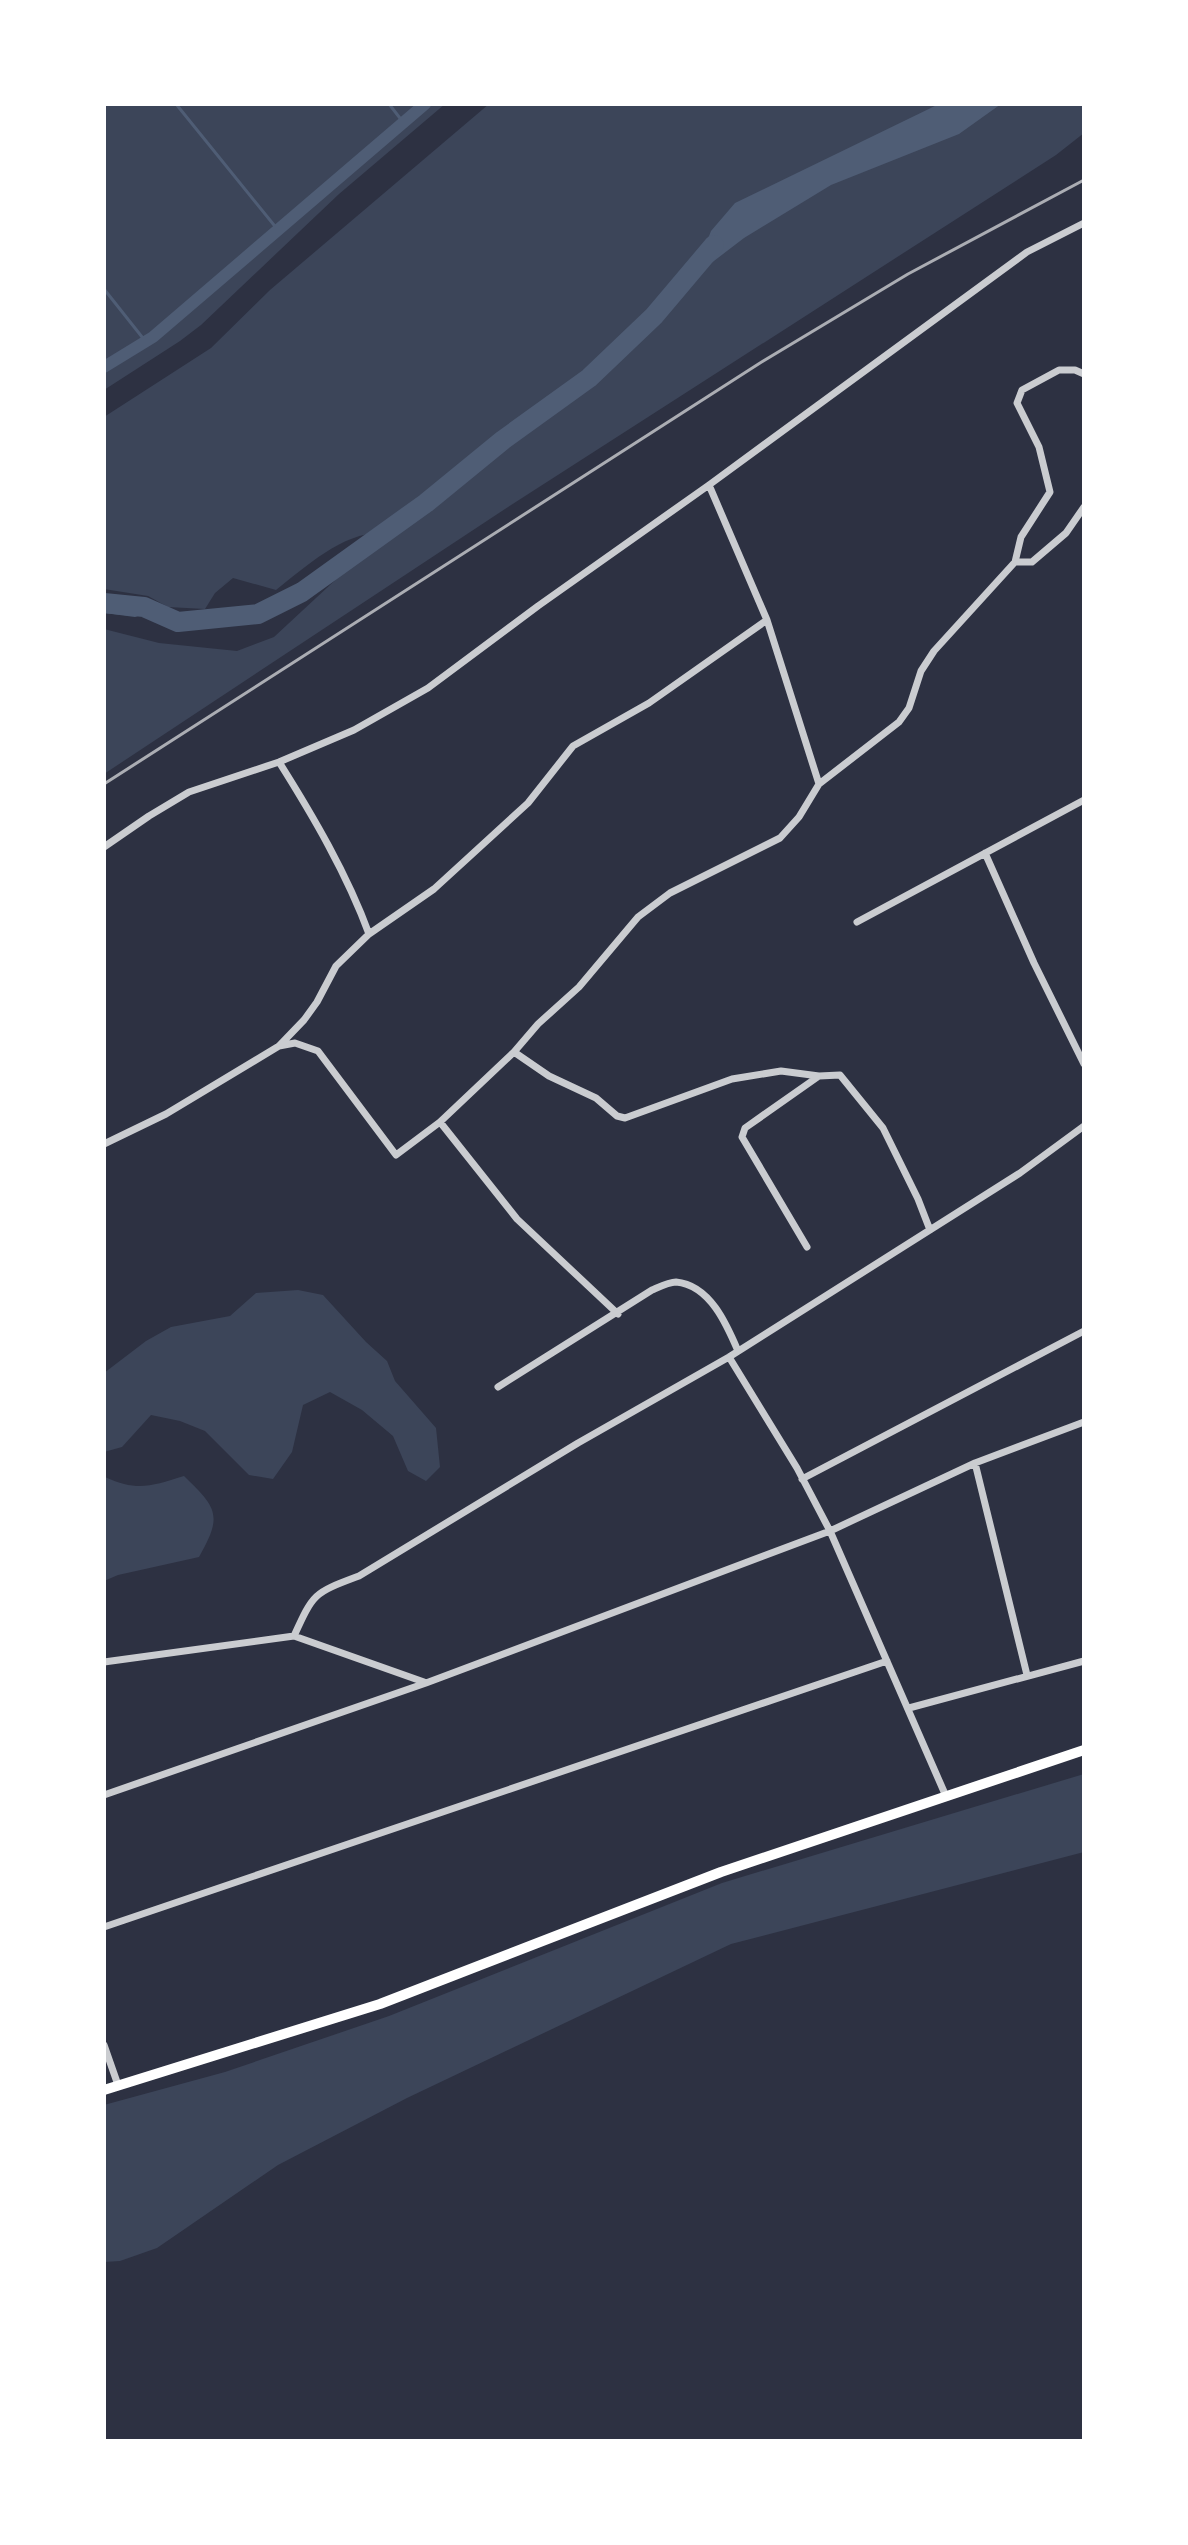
<svg xmlns="http://www.w3.org/2000/svg" width="1188" height="2545" viewBox="0 0 1188 2545" font-family="'IBM Plex Sans',sans-serif">
	<style>
		.green { fill: #3c4559 }
		.water { fill: #4f5d75 }
		.lines { fill: none; stroke-linecap: round; stroke-linejoin: round }
		.stream { stroke: #4f5d75; stroke-width: 3 }
		.canal { stroke: #4f5d75; stroke-width: 12 }
		.river { stroke: #4f5d75; stroke-width: 20 }
		.minor { stroke: #caccd0; stroke-width: 7 }
		.secondary { stroke: #fff; stroke-width: 10 }
		.rail { stroke: #abadb3; stroke-width: 3 }
	</style>
	<rect width="100%" height="100%" fill="#2d3142"/>
	<path class="green" d="M 104,104 L 445,104 L 339,194 L 201,325 L 180,341 L 104,390 Z
		M 489,104 L 1084,104 L 1084,133 L 1056,155 L 505,509 L 104,774 L 104,629 L 159,643 L 237,651 L 274,637 L 386,533 C 345,530 307,566 276,590 L 233,578 L 215,593 L 205,609 L 168,607 L 148,596 L 104,589 L 104,417 L 211,348 L 270,290 Z
		M 298,1290 L 323,1295 L 366,1342 L 387,1361 L 395,1381 L 436,1428 L 440,1467 L 426,1481 L 408,1471 L 393,1436 L 362,1410 L 330,1392 L 303,1405 L 292,1452 L 273,1479 L 249,1475 L 205,1431 L 180,1421 L 151,1415 L 122,1447 L 104,1452 L 104,1373 L 146,1341 L 171,1327 L 230,1316 L 256,1293 Z
		M 104,1474 L 105,1477 C 138,1492 151,1486 184,1476 C 217,1508 223,1515 199,1557 L 118,1575 L 104,1581 Z
		M 1084,1774 L 1084,1852 L 731,1944 L 407,2098 L 278,2165 L 157,2248 L 120,2261 L 104,2262 L 104,2105 L 225,2072 L 389,2016 L 722,1883 Z"/>
	<path class="water" d="M 939,104 L 1001,104 L 959,134 L 831,185 L 744,238 L 693,277 L 711,231 L 735,203 Z
		M 104,594 C 122,596 143,594 152,611 L 135,617 L 104,613 Z"/>
	<g class="lines">
		<path class="stream" d="M 176,104 L 278,230
			M 389,104 L 403,122
			M 104,289 L 146,342"/>
		<path class="canal" d="M 104,367 L 153,337 L 425,104"/>
		<path class="river" d="M 104,603 L 144,607 L 178,622 L 258,614 L 302,592 L 426,503 L 503,440 L 589,378 L 654,316 L 714,245"/>
		<path class="minor" d="M 709,485 L 767,620 L 819,784
			M 1015,562 L 1021,537 L 1050,492 L 1039,447 L 1017,403 L 1022,390 L 1059,370 L 1075,370 L 1084,374
			M 279,762 C 313,816 347,874 369,934
			M 104,847 L 149,816 L 189,792 L 279,762 L 354,730 L 428,688 L 538,606 L 709,485 L 1027,252 L 1084,223
			M 985,853 L 1034,963 L 1084,1064
			M 857,922 L 1084,800
			M 279,1046 L 295,1043 L 318,1051 L 396,1155 L 440,1122 L 514,1052 L 538,1024 L 579,987 L 638,917 L 670,893 L 780,838 L 799,817 L 819,784 L 899,722 L 909,708 L 921,671 L 934,651 L 1015,562 L 1032,562 L 1066,533 L 1084,507
			M 514,1052 L 549,1076 L 596,1098 L 617,1116 L 625,1118 L 732,1079 L 781,1071 L 819,1076
			M 440,1122 L 517,1219 L 618,1314
			M 104,1144 L 166,1114 L 279,1046 L 304,1020 L 317,1002 L 336,966 L 369,934 L 434,889 L 528,803 L 573,746 L 649,703 L 767,620
			M 807,1247 L 742,1137 L 745,1128 L 819,1076 L 840,1075 L 883,1128 L 918,1199 L 930,1230
			M 729,1357 L 797,1468 L 830,1531 L 945,1794
			M 498,1387 L 652,1290 C 659,1287 669,1282 676,1282 C 710,1285 727,1325 738,1351
			M 975,1463 L 1027,1675
			M 802,1479 L 1084,1331
			M 294,1636 C 314,1592 314,1593 359,1576 L 578,1443 L 729,1357 L 1020,1173 L 1084,1126
			M 104,1662 L 294,1636 L 424,1682
			M 909,1708 L 1084,1661
			M 104,1795 L 426,1683 L 830,1531 L 975,1463 L 1084,1422
			M 104,1927 L 887,1661
			M 104,2045 L 118,2085"/>
		<path class="secondary" d="M 104,2090 L 380,2004 L 721,1872 L 1084,1750"/>
		<path class="rail" d="M 104,784 L 760,363 L 908,274 L 1084,180"/>
	</g>
	<rect width="1188" height="2545" fill="none" stroke="#ffffff" stroke-width="212"/>
</svg>
